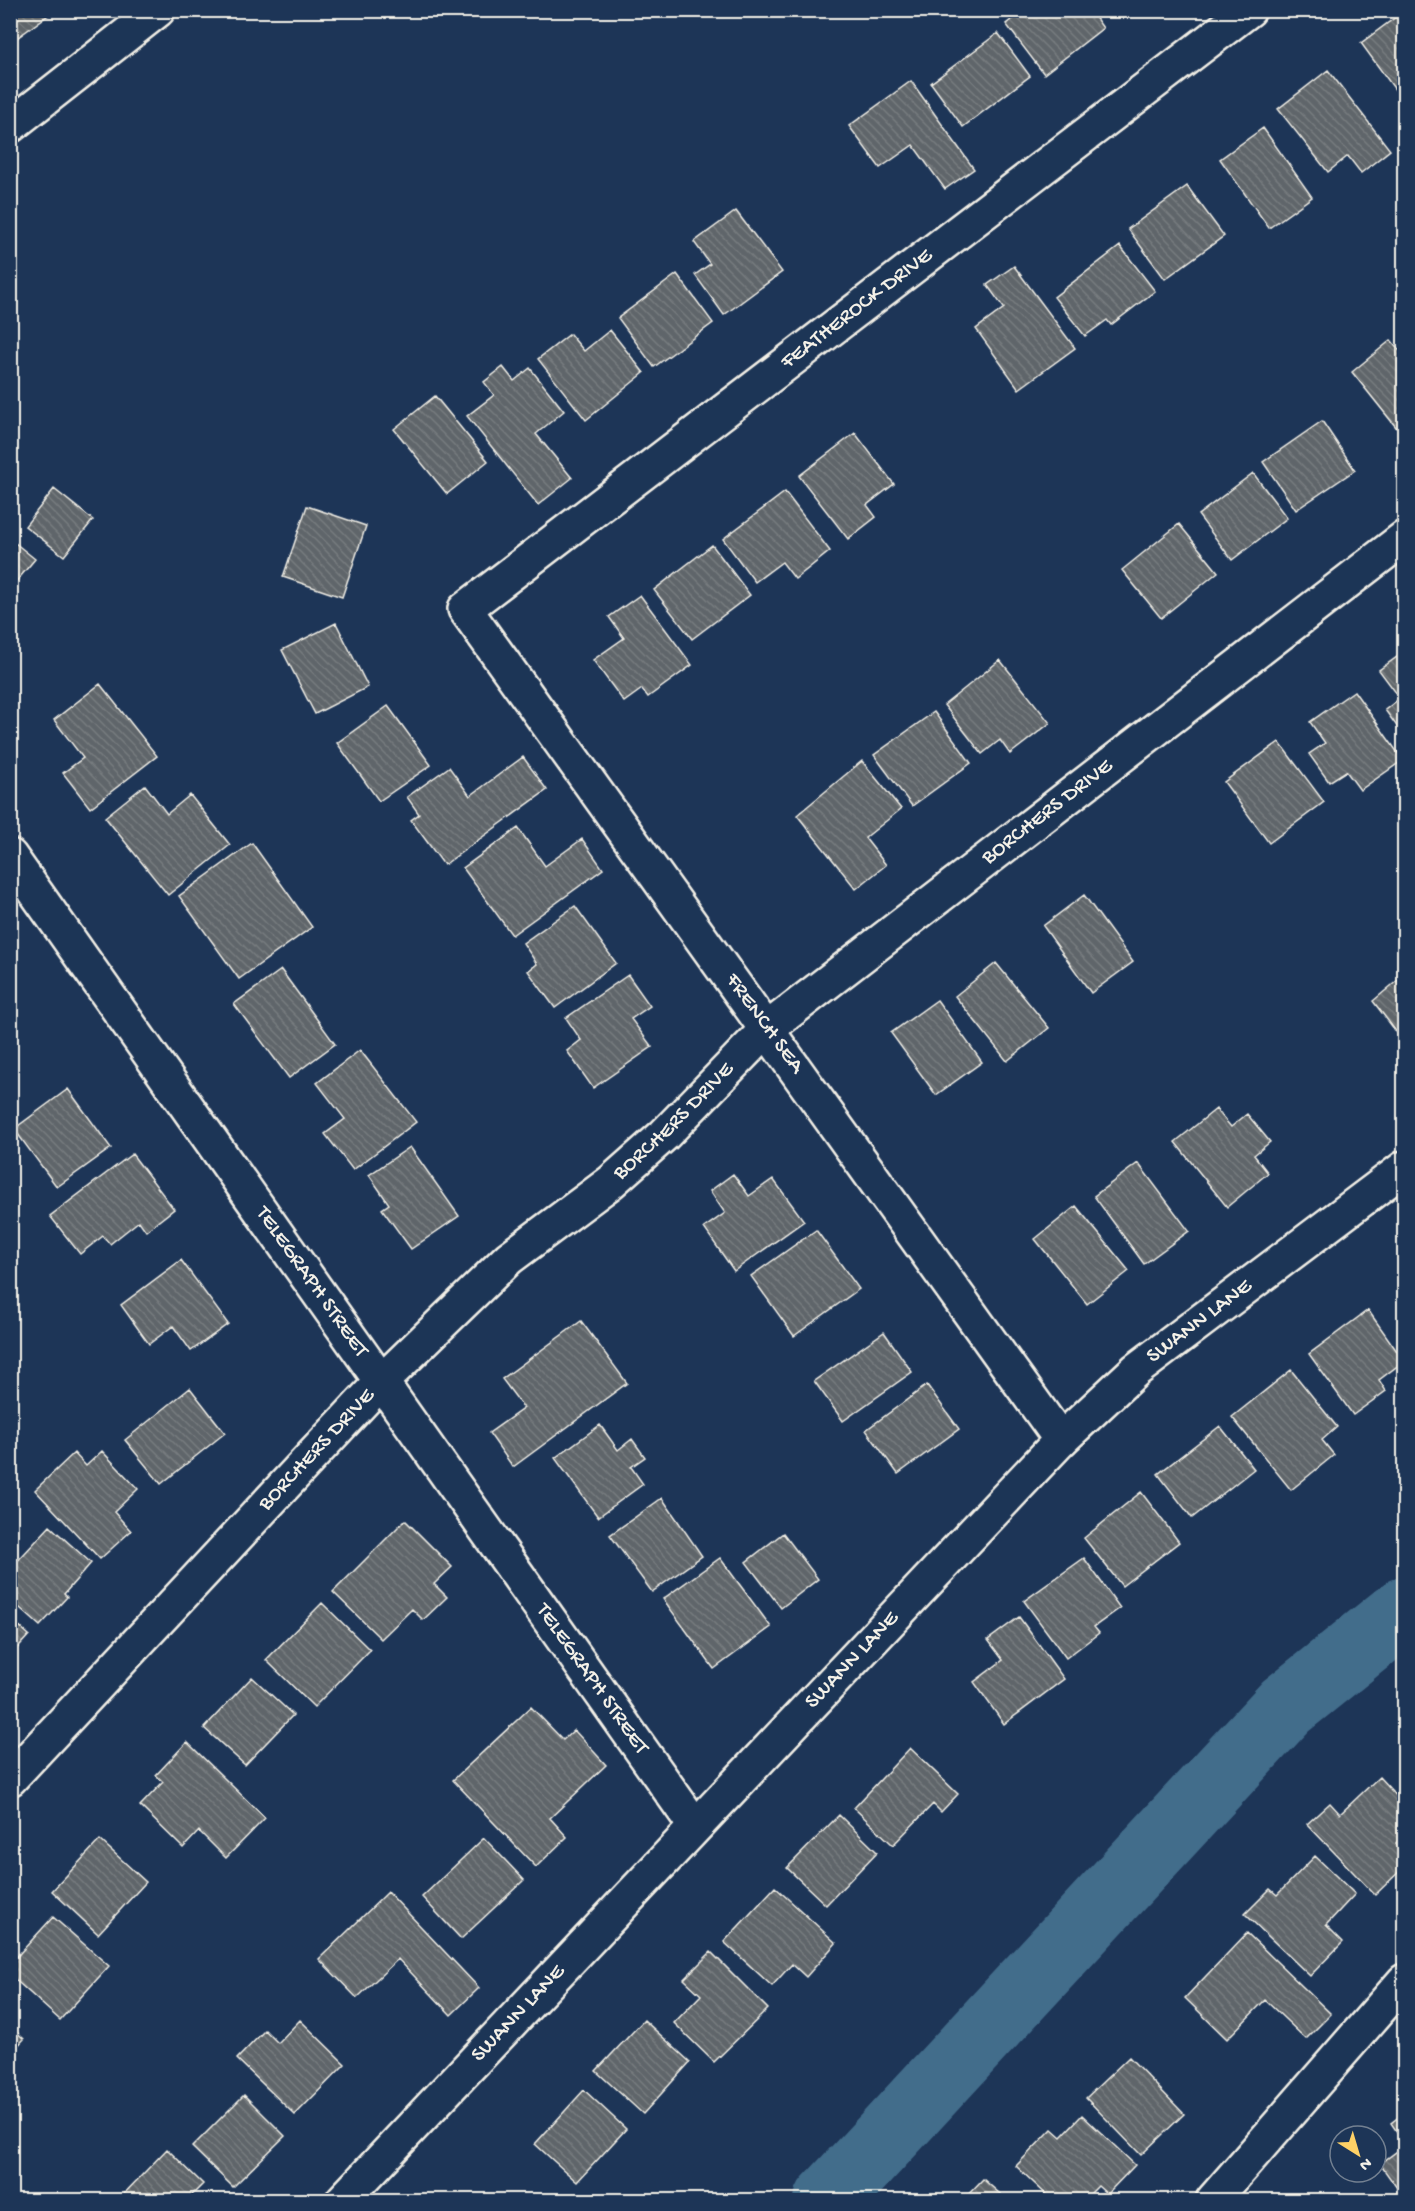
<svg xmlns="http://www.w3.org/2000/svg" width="1415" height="2211" viewBox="0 0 1415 2211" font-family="'Gochi Hand',sans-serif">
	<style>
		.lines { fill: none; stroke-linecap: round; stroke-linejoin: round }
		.river { stroke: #436d8b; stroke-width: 68 }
		.building { fill: url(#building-back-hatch); stroke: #f4f1e8; stroke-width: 1.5 }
		.minor-casing { stroke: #f4f1e8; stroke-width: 38 }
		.minor { stroke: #1d3557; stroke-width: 33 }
		.labels { text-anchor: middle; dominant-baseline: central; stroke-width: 6; stroke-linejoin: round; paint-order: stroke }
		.street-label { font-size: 22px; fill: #f4f1e8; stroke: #1d3557 }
	</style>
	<defs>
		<pattern id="building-back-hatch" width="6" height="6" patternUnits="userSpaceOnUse" patternTransform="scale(1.5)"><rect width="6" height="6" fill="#5f656a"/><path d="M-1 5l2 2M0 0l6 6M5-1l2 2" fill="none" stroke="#777c7f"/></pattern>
	</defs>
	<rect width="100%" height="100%" fill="#1d3557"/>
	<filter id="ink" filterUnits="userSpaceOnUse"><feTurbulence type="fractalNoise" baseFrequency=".0167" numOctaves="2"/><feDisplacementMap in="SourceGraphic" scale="12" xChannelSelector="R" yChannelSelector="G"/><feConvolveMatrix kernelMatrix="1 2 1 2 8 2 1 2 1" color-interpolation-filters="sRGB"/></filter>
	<g filter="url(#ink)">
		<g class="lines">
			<path class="river" d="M 828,2200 L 1286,1706 L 1404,1611"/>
		</g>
		<path class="building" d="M 10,10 L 55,10 L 10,43 Z
			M 1024,10 L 1090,10 L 1103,28 L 1044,74 L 1006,24 Z
			M 1404,11 L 1404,102 L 1361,43 Z
			M 998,33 L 1030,76 L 963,127 L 931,83 Z
			M 1328,70 L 1390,150 L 1361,173 L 1348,156 L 1328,172 L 1278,109 Z
			M 911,81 L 974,169 L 945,189 L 913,145 L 880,168 L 849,126 Z
			M 1263,128 L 1312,197 L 1269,228 L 1220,159 Z
			M 1187,186 L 1224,236 L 1165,279 L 1128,229 Z
			M 736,211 L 782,272 L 724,315 L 695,275 L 710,264 L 694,242 Z
			M 1120,246 L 1155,291 L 1111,325 L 1107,320 L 1085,336 L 1054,297 Z
			M 1014,266 L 1075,348 L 1019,389 L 976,329 L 1004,308 L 987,285 Z
			M 677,274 L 713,323 L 654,367 L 618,318 Z
			M 610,330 L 644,373 L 586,420 L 538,359 L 570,334 L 584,351 Z
			M 1391,340 L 1404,356 L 1404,437 L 1352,372 Z
			M 503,367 L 514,381 L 530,368 L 564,411 L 536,434 L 572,478 L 538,505 L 467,416 L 494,395 L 484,382 Z
			M 435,396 L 488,461 L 447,494 L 394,429 Z
			M 1322,421 L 1355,470 L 1296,510 L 1263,462 Z
			M 855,433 L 894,484 L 867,505 L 876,517 L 848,539 L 799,476 Z
			M 1253,473 L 1287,518 L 1232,560 L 1198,515 Z
			M 54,489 L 93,520 L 64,556 L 25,526 Z
			M 785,492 L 830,551 L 795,579 L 782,562 L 755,582 L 723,539 Z
			M 307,506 L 366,526 L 342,597 L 283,577 Z
			M 1179,524 L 1218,572 L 1161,618 L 1122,570 Z
			M 10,539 L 35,559 L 10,589 Z
			M 712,545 L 750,595 L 692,639 L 654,590 Z
			M 640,595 L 692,665 L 648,697 L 642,689 L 624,702 L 593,660 L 624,638 L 609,617 Z
			M 336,623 L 368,687 L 315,714 L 282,650 Z
			M 1404,652 L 1404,736 L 1385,710 L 1400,698 L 1379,670 Z
			M 1000,660 L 1050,723 L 1010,754 L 1000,740 L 982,754 L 944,705 Z
			M 100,684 L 157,756 L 90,808 L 63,773 L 83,758 L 54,720 Z
			M 1354,691 L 1403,760 L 1360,790 L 1346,771 L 1329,782 L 1309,754 L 1325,743 L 1310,722 Z
			M 388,706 L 431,765 L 379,801 L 337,743 Z
			M 934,712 L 971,763 L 912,806 L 874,755 Z
			M 1279,742 L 1324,802 L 1269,843 L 1224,782 Z
			M 523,757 L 547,790 L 444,865 L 411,820 L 419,814 L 407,797 L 449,767 L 470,796 Z
			M 862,761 L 901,809 L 865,838 L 886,865 L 856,889 L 797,815 Z
			M 145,785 L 167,814 L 190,795 L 230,845 L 168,895 L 105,817 Z
			M 518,828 L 545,866 L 582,839 L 603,869 L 512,935 L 463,868 Z
			M 252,843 L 312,927 L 239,979 L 179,896 Z
			M 1084,895 L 1133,962 L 1091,993 L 1043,926 Z
			M 575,906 L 616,963 L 555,1008 L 528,971 L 537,964 L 523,943 Z
			M 996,963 L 1049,1028 L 1007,1061 L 955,996 Z
			M 281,970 L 335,1044 L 289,1078 L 234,1004 Z
			M 628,975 L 650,1006 L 631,1019 L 652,1047 L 593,1088 L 567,1051 L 581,1040 L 566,1018 Z
			M 1404,975 L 1404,1042 L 1373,1001 Z
			M 937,1000 L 982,1062 L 936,1095 L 891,1033 Z
			M 360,1050 L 416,1122 L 353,1170 L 325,1134 L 345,1119 L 317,1083 Z
			M 68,1089 L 111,1148 L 57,1187 L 14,1129 Z
			M 1216,1109 L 1231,1127 L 1247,1114 L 1270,1142 L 1254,1155 L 1268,1173 L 1227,1207 L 1175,1142 Z
			M 410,1147 L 459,1216 L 411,1249 L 382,1209 L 389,1204 L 369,1175 Z
			M 132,1154 L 174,1209 L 146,1231 L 139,1221 L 110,1244 L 103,1236 L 80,1254 L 50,1216 Z
			M 1138,1163 L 1189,1231 L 1144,1264 L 1094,1196 Z
			M 733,1174 L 749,1196 L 773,1179 L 804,1221 L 734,1271 L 704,1228 L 725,1213 L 710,1191 Z
			M 1076,1206 L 1129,1271 L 1087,1304 L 1035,1239 Z
			M 816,1230 L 859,1289 L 794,1336 L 751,1276 Z
			M 181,1260 L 228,1324 L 191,1351 L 173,1326 L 149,1344 L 121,1305 Z
			M 1368,1310 L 1404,1361 L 1379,1380 L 1386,1391 L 1353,1415 L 1309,1354 Z
			M 581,1321 L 627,1383 L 513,1467 L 489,1433 L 524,1408 L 502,1379 Z
			M 884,1332 L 912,1372 L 843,1421 L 814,1381 Z
			M 1291,1370 L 1337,1427 L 1322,1440 L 1334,1455 L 1291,1490 L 1232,1417 Z
			M 927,1385 L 959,1429 L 898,1474 L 866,1430 Z
			M 190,1388 L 225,1433 L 161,1484 L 125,1440 Z
			M 600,1425 L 618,1450 L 632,1439 L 645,1457 L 631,1467 L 643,1484 L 598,1517 L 555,1458 Z
			M 1220,1426 L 1254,1469 L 1192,1518 L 1158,1474 Z
			M 102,1451 L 138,1489 L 114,1512 L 131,1531 L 100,1559 L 35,1490 L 74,1453 L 86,1466 Z
			M 1141,1492 L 1179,1542 L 1122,1586 L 1084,1538 Z
			M 662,1498 L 702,1556 L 652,1592 L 610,1535 Z
			M 405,1520 L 452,1567 L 434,1584 L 447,1597 L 423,1620 L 412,1609 L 381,1639 L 333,1592 Z
			M 50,1526 L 91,1563 L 64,1594 L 67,1597 L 40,1626 L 10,1599 L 10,1569 Z
			M 783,1533 L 818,1579 L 781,1608 L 746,1562 Z
			M 720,1558 L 771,1627 L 714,1669 L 663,1599 Z
			M 1084,1558 L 1120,1608 L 1094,1627 L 1099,1633 L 1066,1658 L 1024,1601 Z
			M 322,1603 L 370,1650 L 314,1707 L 266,1660 Z
			M 1019,1617 L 1064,1679 L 1004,1724 L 974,1682 L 1003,1660 L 988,1640 Z
			M 10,1618 L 29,1635 L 10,1656 Z
			M 252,1677 L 293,1715 L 245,1765 L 204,1728 Z
			M 531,1707 L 563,1740 L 574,1730 L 606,1765 L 550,1818 L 567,1837 L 536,1867 L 453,1780 Z
			M 187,1742 L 265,1818 L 226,1858 L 199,1831 L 183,1848 L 140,1806 L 163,1782 L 156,1775 Z
			M 910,1748 L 958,1794 L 941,1812 L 933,1804 L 893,1845 L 854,1808 Z
			M 1379,1777 L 1404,1804 L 1404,1835 L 1396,1843 L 1404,1852 L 1404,1867 L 1375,1895 L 1307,1824 L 1330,1803 L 1340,1814 Z
			M 839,1815 L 877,1852 L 826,1905 L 787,1868 Z
			M 484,1838 L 524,1880 L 461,1939 L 422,1897 Z
			M 100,1840 L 146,1882 L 98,1934 L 52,1891 Z
			M 1315,1856 L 1355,1894 L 1326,1925 L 1343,1942 L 1310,1976 L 1245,1914 L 1270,1889 L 1277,1895 Z
			M 775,1887 L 836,1943 L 806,1977 L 792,1964 L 772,1986 L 724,1942 Z
			M 388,1892 L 479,1988 L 451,2015 L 398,1959 L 357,1998 L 319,1959 Z
			M 53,1917 L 109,1966 L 60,2020 L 10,1975 L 10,1964 Z
			M 1247,1933 L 1331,2014 L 1306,2039 L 1265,2000 L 1227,2039 L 1185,1998 Z
			M 711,1952 L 768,2009 L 714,2062 L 674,2023 L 701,1995 L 684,1979 Z
			M 300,2020 L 345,2064 L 295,2115 L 237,2059 L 265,2030 L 278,2043 Z
			M 644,2020 L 690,2062 L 643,2114 L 596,2071 Z
			M 10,2026 L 24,2039 L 10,2054 Z
			M 1129,2057 L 1184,2114 L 1141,2155 L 1086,2098 Z
			M 584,2090 L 626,2129 L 577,2182 L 535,2144 Z
			M 244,2095 L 285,2136 L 233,2187 L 192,2147 Z
			M 1404,2113 L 1404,2142 L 1391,2123 Z
			M 1082,2115 L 1135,2165 L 1107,2194 L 1098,2186 L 1084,2200 L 1052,2200 L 1016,2166 L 1052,2129 L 1061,2137 Z
			M 1404,2146 L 1404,2198 L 1380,2164 Z
			M 167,2149 L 203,2184 L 187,2200 L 118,2200 Z
			M 983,2179 L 1007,2200 L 963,2200 Z"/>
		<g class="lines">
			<defs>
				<g id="minor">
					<path d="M 10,126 L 158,10"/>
					<path id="s1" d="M 10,856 L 695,1826"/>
					<path id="s2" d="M 1061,1440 L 465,609 L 1249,10"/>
					<path id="s3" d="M 10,1779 L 382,1381 L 509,1258 L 611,1182 L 664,1135 L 767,1029 L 1404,538"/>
					<path id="s4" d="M 343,2200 L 1061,1440 L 1136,1370 L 1404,1168"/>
					<path d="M 1213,2200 L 1404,1981"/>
				</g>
			</defs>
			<use href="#minor" class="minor-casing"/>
			<use href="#minor" class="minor"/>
		</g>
	</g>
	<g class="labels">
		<g class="street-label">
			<text stroke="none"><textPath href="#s2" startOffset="1516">FEATHEROCK DRIVE</textPath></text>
			<text stroke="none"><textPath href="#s3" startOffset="1422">BORCHERS DRIVE</textPath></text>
			<text transform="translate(764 1024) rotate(54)">FRENCH SEA</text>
			<text stroke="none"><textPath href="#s3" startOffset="936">BORCHERS DRIVE</textPath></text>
			<text stroke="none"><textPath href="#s1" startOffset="522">TELEGRAPH STREET</textPath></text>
			<text stroke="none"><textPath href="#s4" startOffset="1228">SWANN LANE</textPath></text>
			<text stroke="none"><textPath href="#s3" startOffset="450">BORCHERS DRIVE</textPath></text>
			<text stroke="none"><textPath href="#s4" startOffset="742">SWANN LANE</textPath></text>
			<text stroke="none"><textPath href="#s1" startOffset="1008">TELEGRAPH STREET</textPath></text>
			<text stroke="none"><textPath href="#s4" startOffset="256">SWANN LANE</textPath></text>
		</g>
	</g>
	<rect width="1415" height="2211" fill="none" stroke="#1d3557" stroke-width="36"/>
	<rect x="18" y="18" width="1379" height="2175" fill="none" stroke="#f4f1e8" stroke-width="2" filter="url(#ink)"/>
	<g transform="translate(1358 2154) rotate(143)"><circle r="28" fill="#1d3557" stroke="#738091" stroke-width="1.5"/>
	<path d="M0-4.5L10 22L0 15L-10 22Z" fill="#ffd166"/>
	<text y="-9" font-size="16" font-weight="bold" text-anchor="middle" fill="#f4f1e8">N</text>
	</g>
</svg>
